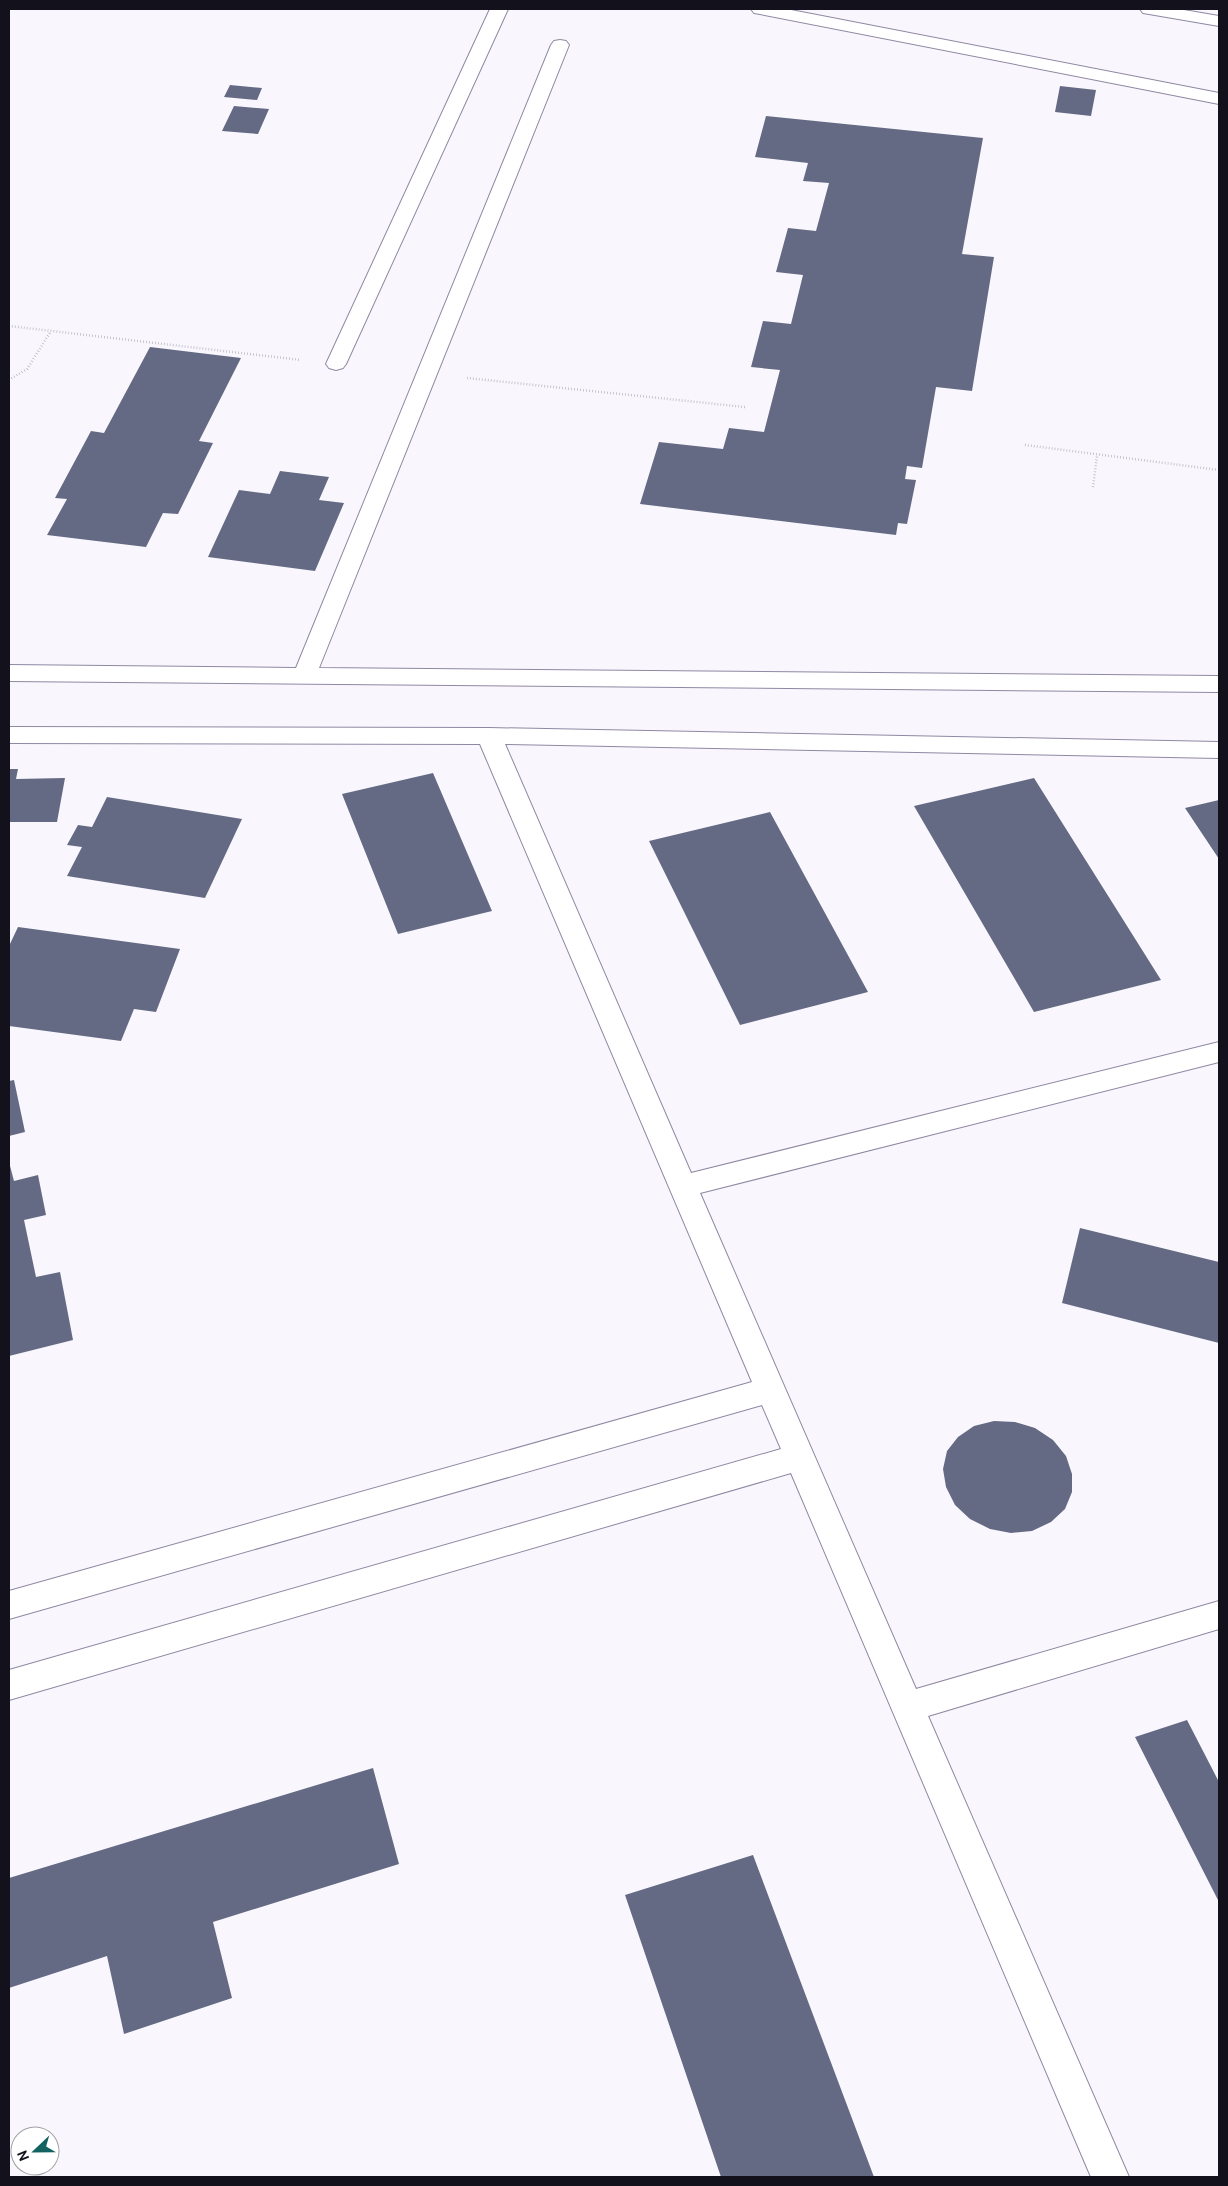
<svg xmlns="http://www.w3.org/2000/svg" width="1228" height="2186" viewBox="0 0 1228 2186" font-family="Cabin,sans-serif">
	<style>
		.building { fill: #656a84 }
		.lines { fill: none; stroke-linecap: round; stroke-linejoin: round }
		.lane-casing { stroke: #8f88a3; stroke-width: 2 }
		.path { stroke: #99979f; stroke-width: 2.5; stroke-dasharray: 0.5 2.5; stroke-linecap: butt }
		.lane { fill: #fff; fill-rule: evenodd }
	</style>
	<rect width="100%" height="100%" fill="#f9f7fd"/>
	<path class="building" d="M 230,85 L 262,88 L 257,100 L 224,97 Z
		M 1060,86 L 1096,90 L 1091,116 L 1055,112 Z
		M 234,106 L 269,109 L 258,134 L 222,131 Z
		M 766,116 L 983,138 L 962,254 L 994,257 L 972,391 L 936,387 L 922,468 L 907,466 L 905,479 L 916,480 L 907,524 L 898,523 L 896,535 L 640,504 L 659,442 L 723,449 L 729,428 L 764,432 L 780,370 L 751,367 L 763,321 L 791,324 L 803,275 L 776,272 L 788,228 L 816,231 L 829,183 L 803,181 L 808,163 L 755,157 Z
		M 150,347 L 241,358 L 199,441 L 213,443 L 178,514 L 163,513 L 146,547 L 47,535 L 67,499 L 55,498 L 91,431 L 104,433 Z
		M 280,471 L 329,477 L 319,500 L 344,503 L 315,571 L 208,557 L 239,490 L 270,494 Z
		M 9,769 L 18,769 L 16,779 L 65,778 L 57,822 L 9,822 Z
		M 433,773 L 492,911 L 398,934 L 342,794 Z
		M 1034,778 L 1161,980 L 1034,1012 L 914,806 Z
		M 107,797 L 242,819 L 205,898 L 67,876 L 82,847 L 67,845 L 78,825 L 92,827 Z
		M 1219,800 L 1219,859 L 1185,808 Z
		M 770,812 L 868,992 L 740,1025 L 649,841 Z
		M 18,927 L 180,949 L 156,1012 L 134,1009 L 121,1041 L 9,1026 L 9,946 Z
		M 14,1080 L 25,1132 L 9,1136 L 9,1081 Z
		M 9,1162 L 14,1181 L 38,1175 L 46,1215 L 24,1220 L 36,1277 L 60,1272 L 73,1340 L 9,1356 Z
		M 1080,1228 L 1219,1262 L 1219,1343 L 1062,1303 Z
		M 994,1421 L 1015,1422 L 1035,1428 L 1053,1440 L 1066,1456 L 1072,1474 L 1072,1492 L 1065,1509 L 1051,1522 L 1032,1531 L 1011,1533 L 990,1529 L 970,1519 L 955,1505 L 946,1487 L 943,1469 L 947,1451 L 958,1437 L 974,1426 Z
		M 1187,1720 L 1219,1782 L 1219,1902 L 1135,1737 Z
		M 373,1768 L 399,1864 L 213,1922 L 232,1998 L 124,2034 L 107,1956 L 9,1988 L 9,1878 Z
		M 753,1855 L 874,2177 L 721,2177 L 625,1895 Z"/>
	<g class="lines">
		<defs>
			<path id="lane" d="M 490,9 L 508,9 L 346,364 L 343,368 L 336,370 L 329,368 L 326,364 Z
				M 751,9 L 786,9 L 1219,93 L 1219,104 L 760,14 L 754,13 Z
				M 1140,9 L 1178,9 L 1219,16 L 1219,26 L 1149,14 L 1143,13 Z
				M 560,40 L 566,41 L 569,45 L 319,668 L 1219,676 L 1219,692 L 9,681 L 9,665 L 296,668 L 551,45 L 554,41 Z
				M 9,727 L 489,728 L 1219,742 L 1219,758 L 505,744 L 691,1173 L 1219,1042 L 1219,1062 L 700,1193 L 916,1689 L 1219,1601 L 1219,1629 L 928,1716 L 1129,2177 L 1091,2177 L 791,1473 L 9,1700 L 9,1670 L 781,1449 L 762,1405 L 9,1619 L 9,1591 L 752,1382 L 480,744 L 9,743 Z"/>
		</defs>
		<use href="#lane" class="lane-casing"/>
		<path class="path" d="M 9,326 L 301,360
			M 467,378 L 745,407
			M 9,380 L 27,369 L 51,331
			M 1025,445 L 1219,470
			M 1093,487 L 1097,456"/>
		<use href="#lane" class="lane"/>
	</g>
	<rect width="1228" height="2186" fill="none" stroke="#13111b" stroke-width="20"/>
	<g transform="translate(35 2151) rotate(248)"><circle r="24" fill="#ffffff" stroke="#a1a0a4"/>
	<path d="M0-4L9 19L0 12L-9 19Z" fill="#116261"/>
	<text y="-8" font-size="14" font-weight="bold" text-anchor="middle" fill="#13111b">N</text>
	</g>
</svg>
